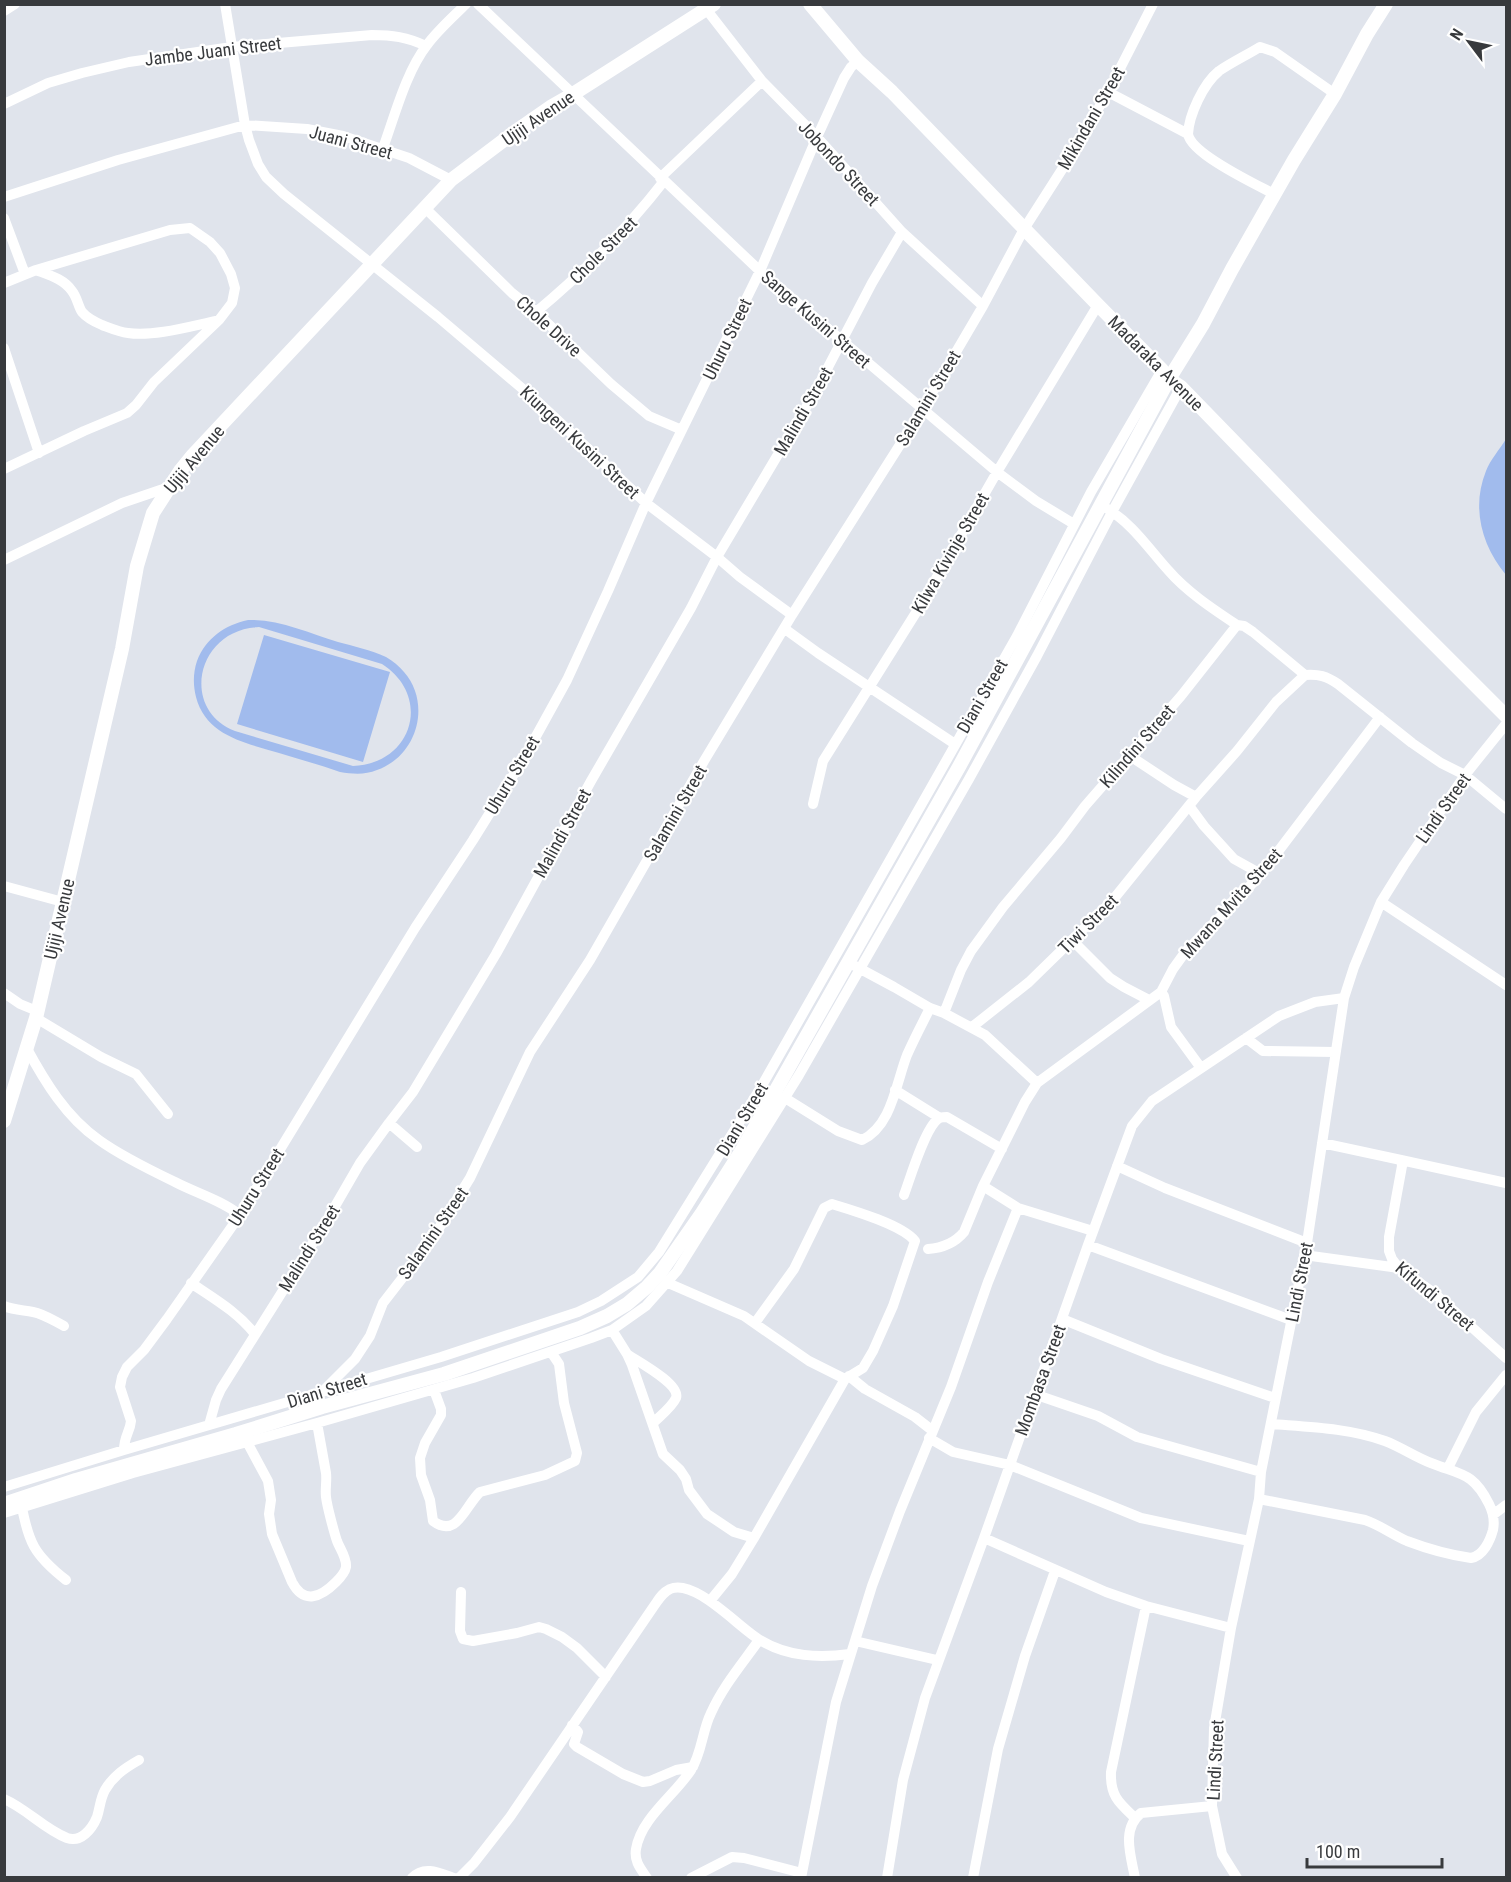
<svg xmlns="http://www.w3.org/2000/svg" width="1511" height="1882" viewBox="0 0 1511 1882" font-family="'Roboto Condensed',sans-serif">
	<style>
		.green { fill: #a1bbed; fill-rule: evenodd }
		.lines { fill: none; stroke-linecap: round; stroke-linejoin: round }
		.minor { stroke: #fff; stroke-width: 10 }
		.major { stroke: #fff; stroke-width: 14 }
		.labels { text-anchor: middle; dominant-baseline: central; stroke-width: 4.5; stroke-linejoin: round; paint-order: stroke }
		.street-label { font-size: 18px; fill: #383a3d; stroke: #fff }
	</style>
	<rect width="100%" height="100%" fill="#e0e4ec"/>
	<path class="green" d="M 1506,439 L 1506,575 C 1482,546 1471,508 1486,471 C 1490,460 1500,449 1506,439 Z
		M 248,620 C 278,619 309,633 338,642 C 353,646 371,650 386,657 C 393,661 399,666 404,672 C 432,704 417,756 377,770 C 365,775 353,774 340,772 C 320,765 299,759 279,753 C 246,743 206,736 196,697 C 193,685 193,673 197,661 C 206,638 225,625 248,620 ZM 259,627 L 382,664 C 433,697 412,764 353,766 L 235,731 C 179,709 197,629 259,627 Z
		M 264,635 L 390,672 L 363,762 L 237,724 Z"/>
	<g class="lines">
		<path class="minor" d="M 225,4 L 245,125 L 249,140 L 258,164 L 266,177 L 284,194 L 438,317 L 537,401 L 646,503 L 717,557 L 740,577 L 792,615
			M 478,4 L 760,271 L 997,472 L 1036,501 L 1074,524
			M 706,9 L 762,81 L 817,137 L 902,232 L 983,306
			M 4,11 L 15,4
			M 1108,92 L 1188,134 C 1191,154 1255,184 1274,194
			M 4,104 L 48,83 L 82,73 L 129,62 L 232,47 L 372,35 C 392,35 407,37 426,46
			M 1188,134 C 1189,115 1203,84 1219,71 C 1232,62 1247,55 1260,47 L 1275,52 L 1335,94
			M 383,148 C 395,115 406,72 427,45 C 438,30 453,17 466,4
			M 660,178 L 762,81
			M 4,197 L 118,160 L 245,125 L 307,129 L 343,136 L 409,158 L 451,180
			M 425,208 L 512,293 L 536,312 L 611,384 L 649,416 L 682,430
			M 4,218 L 25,274
			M 36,270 C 49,275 64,279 72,291 C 77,297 78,306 82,312 C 87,318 95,322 102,325 C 110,328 119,332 128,333 C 153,337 192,326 216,321
			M 4,283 L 36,270 L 170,230 L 190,228 L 210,242 L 220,253 L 231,274 L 235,288 L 232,303 L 219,320 L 154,382 L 136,405 L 127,413 L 84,431 L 4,469
			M 536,312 C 583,273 626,230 664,181
			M 4,348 L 39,453
			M 1106,508 C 1133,524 1148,548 1168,570 C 1187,592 1213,609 1237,625
			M 4,560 L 122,503 L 169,487
			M 785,629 L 818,653 L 955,744
			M 1130,756 L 1174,785 L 1196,797
			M 813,804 L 823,761 L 922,603 L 997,472 L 1098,305
			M 1190,807 L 1204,826 L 1234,859 L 1261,874
			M 4,886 L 63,902
			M 1381,902 L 1506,985
			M 1073,941 L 1110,978 L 1124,987 L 1149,1000
			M 855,966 L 894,987 L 930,1008 L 944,1013 L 985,1035 L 1037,1083
			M 1161,992 L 1164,996 L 1171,1027 L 1201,1068
			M 4,993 L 20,1004 L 37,1011
			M 944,1013 L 961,970 L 971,951 L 1003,907 L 1061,838 L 1085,806 L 1181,696 L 1237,625 L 1244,626 L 1253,632 L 1305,675 C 1319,674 1326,676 1338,684 L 1412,743 L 1441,763 L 1465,775 L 1506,809
			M 36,1018 L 101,1057 L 136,1074 L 168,1114
			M 972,1027 L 1029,982 L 1112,901 L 1196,797 L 1237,751 L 1276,702 L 1305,675
			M 1246,1038 L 1263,1051 L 1335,1052
			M 26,1047 C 45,1082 66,1117 99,1140 C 121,1156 150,1170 175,1182 C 196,1193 221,1200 240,1215
			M 895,1090 L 940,1118
			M 785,1098 L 838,1131 L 862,1140 C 892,1126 896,1083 907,1055 C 914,1039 922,1024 930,1008
			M 389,1123 L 417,1147
			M 1322,1143 L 1401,1160 L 1402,1166 L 1389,1237 L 1389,1251 L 1392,1259 L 1399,1268 L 1434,1293 L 1506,1358
			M 1401,1160 L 1506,1183
			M 1117,1166 L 1165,1188 L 1307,1243
			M 983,1186 L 1018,1208 L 1093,1231
			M 904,1195 C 910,1179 925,1128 938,1119 C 940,1117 943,1117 947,1117 L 1002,1149
			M 1088,1245 L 1291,1320
			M 928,1249 C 942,1248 954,1244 964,1232 L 983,1186 L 1025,1102 L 1037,1083 L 1161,992 L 1173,969 L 1186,951 L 1238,899 L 1261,874 L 1380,717
			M 1304,1255 L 1399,1268
			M 191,1283 C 216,1300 236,1311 255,1334
			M 668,1283 L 744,1316 L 809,1361 L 845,1379
			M 4,1306 C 14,1310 23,1310 33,1312 C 44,1314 54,1321 64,1326
			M 1062,1319 L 1161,1359 L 1275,1398
			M 612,1330 L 627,1354 L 632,1365 L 663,1454 L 680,1470 L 686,1479 L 689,1490 L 707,1514 L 734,1532 L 754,1538
			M 627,1354 C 637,1361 681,1384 676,1398 C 672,1407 660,1416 653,1423
			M 849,1376 L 865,1389 L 915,1417 L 933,1431
			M 325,1389 L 355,1359 L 370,1336 L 383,1303 L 431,1241 L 470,1178 L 530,1052 L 590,960 L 704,761 L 792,615 L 922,410 L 983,306 L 1024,229 L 1070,157 L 1108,92 L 1153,4
			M 434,1390 L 441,1409 L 441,1415 L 425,1443 L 420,1458 L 421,1475 L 430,1500 L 433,1521 C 457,1539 465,1506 480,1492 L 545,1475 L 575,1461 L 577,1453 L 564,1403 L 559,1364 L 551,1352
			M 1034,1394 L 1098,1416 L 1137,1437 L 1261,1472
			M 209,1425 L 216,1400 L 221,1389 L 323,1227 L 360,1163 L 389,1123 L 413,1092 L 496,954 L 591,781 L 691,608 L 717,557 L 814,394 L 872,283 L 902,232
			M 929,1438 L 953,1452 L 1010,1465 L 1141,1518 L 1249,1541
			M 247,1442 L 268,1481 L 271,1500 L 269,1514 L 272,1534 L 292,1582 C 304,1605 321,1597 336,1582 C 340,1578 345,1573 346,1567 C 347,1558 340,1549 337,1541 C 334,1532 327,1506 326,1497 C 325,1489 327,1481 326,1473 C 323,1457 320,1440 317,1423
			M 124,1450 C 124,1436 130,1432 131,1421 L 120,1387 L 122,1377 L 127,1367 L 144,1350 L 167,1319 L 240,1215 L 415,928 L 473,840 L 524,758 L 567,680 L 608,591 L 646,503 L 760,271 L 817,137 L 844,78 L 851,67 L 858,61
			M 1448,1468 L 1476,1412 L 1506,1375
			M 4,1487 L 124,1450 L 441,1357 L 578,1312 L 601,1301 L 638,1277 L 659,1252 L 760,1089 L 1017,636 L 1091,492 L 1162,370
			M 1259,1499 L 1365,1520 C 1380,1525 1393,1535 1407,1541 C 1428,1549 1450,1555 1471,1558 C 1483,1556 1490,1541 1493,1530 C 1495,1520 1493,1512 1489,1504 C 1473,1472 1461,1475 1431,1463 C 1415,1457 1401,1447 1385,1441 C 1349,1428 1309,1427 1271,1424
			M 21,1502 C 28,1542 34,1555 66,1580
			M 4,1513 L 133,1473 L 317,1423 L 473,1378 L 591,1338 L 612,1330 L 646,1306 L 677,1271 L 799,1075 L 969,779 L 1037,656 L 1112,512 L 1181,387
			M 1494,1514 L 1506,1505
			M 984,1538 L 1106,1592 L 1146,1606 L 1231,1628
			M 461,1592 L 460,1631 L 463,1639 L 473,1641 L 517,1633 L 539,1627 L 546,1629 L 562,1637 L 577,1648 L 606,1677
			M 710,1601 L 732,1574 L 754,1538 L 845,1379 L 863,1368 L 873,1351 L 893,1306 L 915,1241 C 903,1225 852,1210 832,1204 L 824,1208 L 794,1269 L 755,1323
			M 855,1641 L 937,1660
			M 572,1725 L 578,1732 L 574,1744 L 577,1747 L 623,1774 L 643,1782 L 650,1781 L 676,1770 L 693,1767
			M 4,1799 C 27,1809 44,1829 67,1838 C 81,1843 92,1829 97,1817 C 100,1808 100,1799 105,1790 C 113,1776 125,1768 139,1760
			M 1135,1818 C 1119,1803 1110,1796 1111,1772 L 1146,1606
			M 412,1878 C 424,1865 440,1873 454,1878
			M 459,1878 L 474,1863 L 510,1817 L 654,1606 C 659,1599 662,1593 670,1589 C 695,1578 739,1628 760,1640 C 788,1657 819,1658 850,1654
			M 647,1878 C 640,1868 634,1861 636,1849 C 641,1818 675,1795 691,1770 C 702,1753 702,1731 711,1713 C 723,1686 742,1664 759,1640
			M 691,1878 L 732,1857 L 744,1858 L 802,1873
			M 801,1878 L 836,1702 L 872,1586 L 900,1511 L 951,1387 L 988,1282 L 1018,1208
			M 887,1878 L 903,1780 L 925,1698 L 984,1538 L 1088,1245 L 1132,1126 L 1152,1101 L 1279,1016 L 1315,1002 L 1344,998
			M 973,1878 L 998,1749 L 1025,1656 L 1055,1571
			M 1135,1878 C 1131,1856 1121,1829 1141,1813 L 1212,1806
			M 1237,1878 L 1222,1854 L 1212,1806 L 1214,1728 L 1231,1628 L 1259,1499 L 1261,1472 L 1307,1243 L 1344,998 L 1354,967 L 1381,902 L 1404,865 L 1465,775 L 1506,724"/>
		<path class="major" d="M 810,4 L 858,61 L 892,92 L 1098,305 L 1162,370 L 1169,379 L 1181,387 L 1306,516 L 1506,716
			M 4,1121 L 36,1018 L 63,902 L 122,649 L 137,566 L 153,513 L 180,471 L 193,455 L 451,180 L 516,131 L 552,106 L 573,94 L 714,4
			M 4,1504 L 76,1480 L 236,1434 L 322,1407 L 444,1374 L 580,1328 L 607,1316 L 627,1304 L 647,1287 L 660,1273 L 702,1213 L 742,1150 L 960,765 L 1169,379 L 1203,324 L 1232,269 L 1294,160 L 1335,94 L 1367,34 L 1386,4"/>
	</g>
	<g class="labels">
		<g class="street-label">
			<text transform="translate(213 51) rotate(-7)">Jambe Juani Street</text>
			<text transform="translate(538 118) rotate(-34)">Ujiji Avenue</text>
			<text transform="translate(1091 118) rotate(-60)">Mikindani Street</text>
			<text transform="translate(351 142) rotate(15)">Juani Street</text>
			<text transform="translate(839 163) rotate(47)">Jobondo Street</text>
			<text transform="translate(603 250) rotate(-45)">Chole Street</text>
			<text transform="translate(816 319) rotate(41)">Sange Kusini Street</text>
			<text transform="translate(549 326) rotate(42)">Chole Drive</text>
			<text transform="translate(727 339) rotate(-64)">Uhuru Street</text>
			<text transform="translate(1156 363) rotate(45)">Madaraka Avenue</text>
			<text transform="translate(928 398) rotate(-59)">Salamini Street</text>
			<text transform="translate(803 411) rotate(-60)">Malindi Street</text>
			<text transform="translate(580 442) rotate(43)">Kiungeni Kusini Street</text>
			<text transform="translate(194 459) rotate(-50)">Ujiji Avenue</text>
			<text transform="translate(950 553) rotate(-60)">Kilwa Kivinje Street</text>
			<text transform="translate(982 696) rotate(-60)">Diani Street</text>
			<text transform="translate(1137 746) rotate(-49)">Kilindini Street</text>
			<text transform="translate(512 775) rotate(-59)">Uhuru Street</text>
			<text transform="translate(1443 808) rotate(-55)">Lindi Street</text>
			<text transform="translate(675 813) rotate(-60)">Salamini Street</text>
			<text transform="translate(562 833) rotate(-61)">Malindi Street</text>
			<text transform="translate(1231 903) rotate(-48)">Mwana Mvita Street</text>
			<text transform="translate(59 919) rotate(-77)">Ujiji Avenue</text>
			<text transform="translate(1088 924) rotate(-45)">Tiwi Street</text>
			<text transform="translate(742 1119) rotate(-59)">Diani Street</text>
			<text transform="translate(256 1187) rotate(-58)">Uhuru Street</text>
			<text transform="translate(433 1233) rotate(-55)">Salamini Street</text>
			<text transform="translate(309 1248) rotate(-58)">Malindi Street</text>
			<text transform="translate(1299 1282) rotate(-79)">Lindi Street</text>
			<text transform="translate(1435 1296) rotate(40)">Kifundi Street</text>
			<text transform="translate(1040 1380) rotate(-70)">Mombasa Street</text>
			<text transform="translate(327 1390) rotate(-17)">Diani Street</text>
			<text transform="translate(1215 1760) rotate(-87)">Lindi Street</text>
		</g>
	</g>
	<rect width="1511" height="1882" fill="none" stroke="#383a3d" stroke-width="12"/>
	<g transform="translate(1469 42) rotate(302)" stroke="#ffffff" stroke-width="4.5" paint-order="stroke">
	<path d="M0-4.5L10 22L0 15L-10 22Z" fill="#383a3d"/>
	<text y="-9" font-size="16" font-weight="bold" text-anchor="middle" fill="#383a3d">N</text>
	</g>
	<path d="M1307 1858v9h135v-9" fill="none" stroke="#383a3d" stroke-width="3"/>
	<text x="1316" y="1858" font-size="18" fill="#383a3d" stroke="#ffffff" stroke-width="4.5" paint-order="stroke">100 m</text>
</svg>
